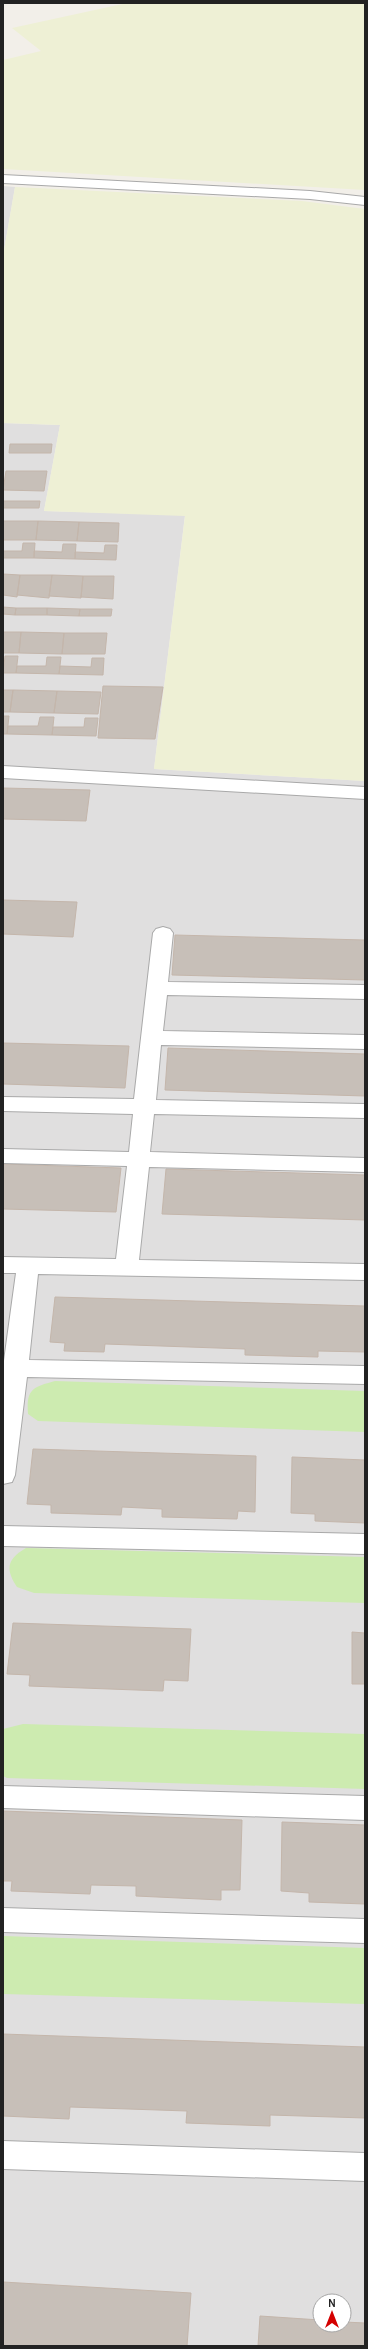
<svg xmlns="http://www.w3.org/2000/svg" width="368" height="2349" viewBox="0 0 368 2349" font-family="Karla,sans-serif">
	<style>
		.residential { fill: #e0dfdf; fill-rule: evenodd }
		.farmland { fill: #eef0d5 }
		.grass { fill: #cdebb0 }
		.building { fill: #c7bfb8; stroke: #c4b6ab }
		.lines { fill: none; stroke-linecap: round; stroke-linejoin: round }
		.minor-casing { stroke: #a9a9a9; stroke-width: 2 }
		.minor { fill: #fff; fill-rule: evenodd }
	</style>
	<rect width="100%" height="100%" fill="#f2efe9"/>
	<path class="residential" d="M 3,186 L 15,187 L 3,256 Z
		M 3,423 L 60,425 L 44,511 L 185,515 L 154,769 L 365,781 L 365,2346 L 3,2346 ZM 320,2301 L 344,2301 L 344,2325 L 320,2325 Z"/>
	<path class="farmland" d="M 127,3 L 365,3 L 365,190 L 3,169 L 3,60 L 41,51 L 12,28 Z
		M 15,187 L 302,201 L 365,209 L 365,781 L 154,769 L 185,516 L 44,511 L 60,425 L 3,423 L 3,256 Z"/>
	<path class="grass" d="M 55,1381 L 365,1391 L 365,1432 L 38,1421 L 28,1414 C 26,1389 33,1387 55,1381 Z
		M 26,1548 L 365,1557 L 365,1603 L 34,1593 L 17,1587 C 5,1569 7,1559 26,1548 Z
		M 23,1724 L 365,1734 L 365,1789 L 7,1778 L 3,1776 L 3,1729 Z
		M 3,1936 L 365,1948 L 365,2004 L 3,1994 Z"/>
	<path class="building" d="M 10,444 L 52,444 L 51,453 L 9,453 Z
		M 6,471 L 47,471 L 44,491 L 3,490 Z
		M 3,501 L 40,501 L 39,508 L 3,508 Z
		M 3,521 L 38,521 L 36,540 L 3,540 Z
		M 38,521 L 79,522 L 77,541 L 36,540 Z
		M 79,522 L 119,523 L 118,542 L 77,541 Z
		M 23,543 L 35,543 L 34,558 L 3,558 L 3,551 L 22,551 Z
		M 63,544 L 76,544 L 75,559 L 34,558 L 34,551 L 62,552 Z
		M 105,545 L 117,545 L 116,560 L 75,559 L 75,552 L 104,553 Z
		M 3,574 L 20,575 L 17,597 L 3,595 Z
		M 20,575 L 52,575 L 49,598 L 17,595 Z
		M 52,575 L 83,576 L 81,598 L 49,596 Z
		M 83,576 L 114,576 L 113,599 L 81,597 Z
		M 3,607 L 16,608 L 15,615 L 3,614 Z
		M 16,608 L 47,608 L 47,615 L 15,615 Z
		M 47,608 L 80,609 L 79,616 L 47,615 Z
		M 80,609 L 112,609 L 111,616 L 79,616 Z
		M 3,632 L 21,632 L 19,653 L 3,653 Z
		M 21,632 L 64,633 L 62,654 L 19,653 Z
		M 64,633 L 107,633 L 105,654 L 62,654 Z
		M 5,656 L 18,656 L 16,673 L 3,673 Z
		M 47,657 L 61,657 L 59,674 L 16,673 L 17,666 L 46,666 Z
		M 92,658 L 104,658 L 103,675 L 59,674 L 60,666 L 91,667 Z
		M 103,686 L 163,687 L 155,739 L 98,738 Z
		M 3,690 L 13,690 L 10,712 L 3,712 Z
		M 13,690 L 57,691 L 54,713 L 10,712 Z
		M 57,691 L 101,692 L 98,714 L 54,713 Z
		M 3,716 L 9,716 L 7,734 L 3,734 Z
		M 40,717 L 54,717 L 52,735 L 7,734 L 8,726 L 38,726 Z
		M 85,718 L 98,718 L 96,736 L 52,735 L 53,727 L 84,727 Z
		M 3,788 L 90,790 L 86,821 L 3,819 Z
		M 3,900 L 77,902 L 73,937 L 3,934 Z
		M 175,935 L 365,940 L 365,980 L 172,975 Z
		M 3,1043 L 129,1046 L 125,1088 L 3,1084 Z
		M 168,1048 L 365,1054 L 365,1096 L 165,1090 Z
		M 3,1164 L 121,1168 L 116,1212 L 3,1209 Z
		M 166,1169 L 365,1175 L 365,1220 L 162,1214 Z
		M 55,1297 L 365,1306 L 365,1352 L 318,1351 L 318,1357 L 245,1355 L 245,1349 L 105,1344 L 104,1352 L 64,1351 L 65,1343 L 50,1342 Z
		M 33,1449 L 256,1456 L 255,1512 L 238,1511 L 237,1519 L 162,1517 L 162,1509 L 122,1507 L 121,1515 L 51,1513 L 51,1505 L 27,1504 Z
		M 292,1457 L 365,1460 L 365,1523 L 315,1521 L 315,1514 L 291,1513 Z
		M 13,1623 L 191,1629 L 188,1681 L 164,1680 L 163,1691 L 29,1686 L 30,1675 L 7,1674 Z
		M 352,1632 L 365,1633 L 365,1684 L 352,1684 Z
		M 3,1811 L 242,1820 L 240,1890 L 221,1890 L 221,1900 L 136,1896 L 136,1886 L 91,1885 L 90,1894 L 11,1891 L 12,1881 L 3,1881 Z
		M 282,1822 L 365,1825 L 365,1904 L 309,1902 L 309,1893 L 281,1891 Z
		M 3,2034 L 365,2047 L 365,2118 L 270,2115 L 270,2126 L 186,2123 L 187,2111 L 70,2107 L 69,2119 L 3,2116 Z
		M 3,2282 L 191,2293 L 187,2346 L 3,2346 Z
		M 260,2316 L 320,2320 L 320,2325 L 344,2325 L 344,2322 L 365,2323 L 365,2346 L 258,2346 Z"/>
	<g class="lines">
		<defs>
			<path id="minor" d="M 3,175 L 310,191 L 365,197 L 365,205 L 310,199 L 3,183 Z
				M 3,766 L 365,787 L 365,799 L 3,778 Z
				M 163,927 L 170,929 L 173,933 L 168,982 L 365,985 L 365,999 L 167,995 L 163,1031 L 365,1035 L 365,1049 L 161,1045 L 156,1100 L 365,1104 L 365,1118 L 154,1114 L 150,1152 L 365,1158 L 365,1172 L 149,1167 L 139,1260 L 365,1264 L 365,1280 L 38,1274 L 29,1360 L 365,1366 L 365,1384 L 27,1377 L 15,1475 L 12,1482 L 3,1484 L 3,1368 L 16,1273 L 3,1273 L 3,1257 L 116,1259 L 127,1166 L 3,1163 L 3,1149 L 129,1152 L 133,1114 L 3,1111 L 3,1097 L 134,1099 L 153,933 L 156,929 Z
				M 3,1526 L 365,1534 L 365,1554 L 3,1546 Z
				M 3,1786 L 365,1796 L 365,1820 L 3,1808 Z
				M 3,1908 L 365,1919 L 365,1943 L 3,1932 Z
				M 3,2141 L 365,2153 L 365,2181 L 3,2169 Z"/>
		</defs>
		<use href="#minor" class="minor-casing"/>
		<use href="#minor" class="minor"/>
	</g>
	<rect width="368" height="2349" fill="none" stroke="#222222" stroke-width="8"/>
	<g transform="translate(332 2313)"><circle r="19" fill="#ffffff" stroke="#a7a7a7"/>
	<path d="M0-3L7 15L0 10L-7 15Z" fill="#d40000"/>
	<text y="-6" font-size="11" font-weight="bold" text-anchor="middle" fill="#222222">N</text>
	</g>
</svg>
